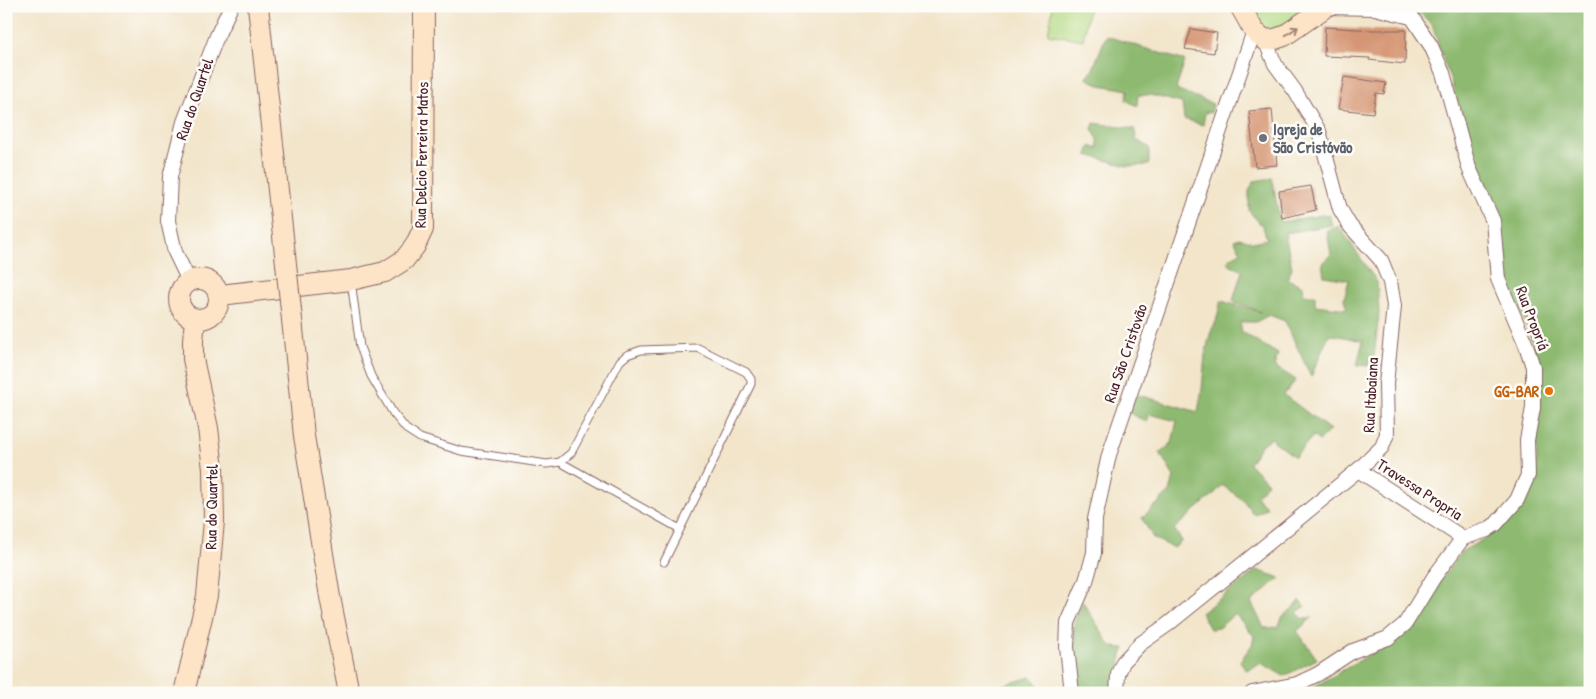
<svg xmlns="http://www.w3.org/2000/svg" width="1596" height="699" viewBox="0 0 1596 699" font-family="'Patrick Hand',sans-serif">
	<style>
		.green { fill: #b2d982; stroke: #7e7c56 }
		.forest { fill: #8db970; stroke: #6c6c4e }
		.building { fill: #d59674 }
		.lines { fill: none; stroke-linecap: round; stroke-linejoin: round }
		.lane-casing { stroke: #856463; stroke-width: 9 }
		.street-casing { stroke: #856463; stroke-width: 16 }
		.secondary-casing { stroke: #856463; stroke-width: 22 }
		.lane { stroke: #fff; stroke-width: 7 }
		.street { stroke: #fff; stroke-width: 14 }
		.secondary { stroke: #fee4c6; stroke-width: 20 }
		.secondary-bridge-casing { stroke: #856463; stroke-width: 22; stroke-linecap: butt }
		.secondary-bridge { stroke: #fee4c6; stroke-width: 20 }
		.oneway { stroke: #a48278 }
		.worship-dot { fill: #6b7280; stroke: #fdfcf7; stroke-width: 2 }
		.food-dot { fill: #e8710a; stroke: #fdfcf7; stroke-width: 2 }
		.labels { text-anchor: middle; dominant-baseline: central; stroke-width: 5; stroke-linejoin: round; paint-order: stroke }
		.street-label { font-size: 16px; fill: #4a1f2b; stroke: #fdfcf7 }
		.worship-label { font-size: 16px; font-weight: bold; fill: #5b616d; stroke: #fdfcf7; text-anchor: start }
		.food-label { font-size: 16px; font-weight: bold; fill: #c56008; stroke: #fdfcf7; text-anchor: end }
	</style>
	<rect width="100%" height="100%" fill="#fdfcf7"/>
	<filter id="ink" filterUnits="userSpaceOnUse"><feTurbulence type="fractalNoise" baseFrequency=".02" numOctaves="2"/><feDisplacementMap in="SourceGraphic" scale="10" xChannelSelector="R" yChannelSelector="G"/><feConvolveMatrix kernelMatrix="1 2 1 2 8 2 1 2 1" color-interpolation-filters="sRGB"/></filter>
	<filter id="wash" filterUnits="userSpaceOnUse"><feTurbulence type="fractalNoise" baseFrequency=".0096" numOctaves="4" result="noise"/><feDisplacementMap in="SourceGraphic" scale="20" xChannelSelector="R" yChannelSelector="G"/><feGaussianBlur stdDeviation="1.12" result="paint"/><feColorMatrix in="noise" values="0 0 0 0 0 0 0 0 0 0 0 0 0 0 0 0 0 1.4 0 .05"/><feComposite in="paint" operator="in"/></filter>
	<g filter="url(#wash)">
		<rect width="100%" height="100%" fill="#f2e5ca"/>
		<path class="green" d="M 1053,6 L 1089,6 L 1083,40 L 1048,34 Z
			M 1249,6 L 1312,6 L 1288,27 L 1267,34 Z"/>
		<path class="forest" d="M 1413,6 L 1590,6 L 1590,693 L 1297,693 L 1307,691 L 1402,636 L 1461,552 L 1494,533 L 1522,504 L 1537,473 L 1536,435 L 1539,363 L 1526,323 L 1503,277 L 1500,228 L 1493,202 L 1476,157 L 1432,25 Z
			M 1106,36 L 1185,61 L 1176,89 L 1213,104 L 1211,113 L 1205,112 L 1203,125 L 1184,119 L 1182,103 L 1151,95 L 1138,95 L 1137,106 L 1126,100 L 1128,90 L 1100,85 L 1086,78 L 1093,69 Z
			M 1094,123 L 1135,129 L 1136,140 L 1149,147 L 1149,165 L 1127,166 L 1087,155 L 1090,146 L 1098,149 L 1098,139 L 1092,129 Z
			M 1272,178 L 1280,222 L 1329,214 L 1332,225 L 1285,233 L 1292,268 L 1287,279 L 1303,286 L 1304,295 L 1315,295 L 1315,305 L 1347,309 L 1344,299 L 1349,280 L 1324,276 L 1322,263 L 1331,255 L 1327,231 L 1339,226 L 1377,282 L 1379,313 L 1373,366 L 1357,365 L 1363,341 L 1329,334 L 1311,377 L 1285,321 L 1269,315 L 1256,322 L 1240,322 L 1242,332 L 1278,354 L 1274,366 L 1296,380 L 1284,395 L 1330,430 L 1319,441 L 1313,436 L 1295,457 L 1270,438 L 1262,444 L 1249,463 L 1268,483 L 1256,496 L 1267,507 L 1254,515 L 1243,500 L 1222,485 L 1214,494 L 1174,529 L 1182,541 L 1174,548 L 1153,538 L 1142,518 L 1170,492 L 1174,477 L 1160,453 L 1172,443 L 1177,421 L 1149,414 L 1147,422 L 1129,413 L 1135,394 L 1198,412 L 1202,389 L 1205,355 L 1211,331 L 1216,322 L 1221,301 L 1261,312 L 1233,301 L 1242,271 L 1228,263 L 1231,257 L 1241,252 L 1234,240 L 1239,238 L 1253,242 L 1267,239 L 1263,227 L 1249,211 L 1249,191 L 1254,181 Z
			M 1257,570 L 1280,578 L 1251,602 L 1264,628 L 1278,627 L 1283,616 L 1291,610 L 1300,600 L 1305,607 L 1297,612 L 1303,619 L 1313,617 L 1297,631 L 1317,659 L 1284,676 L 1261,663 L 1246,670 L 1240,661 L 1252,645 L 1254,636 L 1235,614 L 1218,628 L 1210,629 L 1201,613 Z
			M 1083,602 L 1111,647 L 1125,648 L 1122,655 L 1114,693 L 1075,693 L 1074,682 L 1074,623 Z
			M 1031,677 L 1045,693 L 975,693 Z"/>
		<g id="blocks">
			<path class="building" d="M 1325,27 L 1372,30 L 1406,30 L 1405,64 L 1369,60 L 1370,58 L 1324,56 Z
				M 1191,29 L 1217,33 L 1214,53 L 1185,49 Z
				M 1344,77 L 1386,83 L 1384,94 L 1376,93 L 1373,113 L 1338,109 Z
				M 1272,109 L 1277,165 L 1255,167 L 1249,111 Z
				M 1311,186 L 1316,210 L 1282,218 L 1279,191 Z"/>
		</g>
	</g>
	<g filter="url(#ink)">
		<use href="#blocks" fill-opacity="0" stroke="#856463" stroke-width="1"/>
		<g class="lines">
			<defs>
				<path id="lane" d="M 351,281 L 360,347 L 371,376 L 393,413 L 406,429 L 420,438 L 461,451 L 547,464 L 560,462 L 571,453 L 620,361 L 627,355 L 641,350 L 698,348 L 746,372 L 751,379 L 751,384 L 664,562
					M 560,462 L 680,529"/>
				<path id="street" d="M 1327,7 L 1375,8 L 1411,17
					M 189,281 L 175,252 L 168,221 L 170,177 L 184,122 L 217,36 L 231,6
					M 1358,470 L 1463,538
					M 1072,693 L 1067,647 L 1068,623 L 1086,581 L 1094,553 L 1095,519 L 1109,455 L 1254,31
					M 1117,693 L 1118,674 L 1123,662 L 1140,644 L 1167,625 L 1244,563 L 1358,470 L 1382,447 L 1387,434 L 1386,384 L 1394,306 L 1390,282 L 1381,260 L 1350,226 L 1340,209 L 1319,131 L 1295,91 L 1275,64 L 1265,40
					M 1252,693 L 1297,684 L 1318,674 L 1353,651 L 1388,638 L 1405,624 L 1434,577 L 1463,538 L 1487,530 L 1496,524 L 1517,500 L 1528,475 L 1527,440 L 1533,408 L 1533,367 L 1526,345 L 1498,279 L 1493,221 L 1469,168 L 1443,73 L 1431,46 L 1412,17 L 1401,6"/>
				<path id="secondary" d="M 258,6 L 286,264
					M 1240,6 L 1254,31 L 1265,40 L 1275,39 L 1284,36 L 1327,6
					M179 299a20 20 0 1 1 40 0a20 20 0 1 1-40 0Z
					M 220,295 L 351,280 L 385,272 L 404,260 L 415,246 L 423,229 L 424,6
					M 291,310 L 304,436 L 330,597 L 349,693
					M 184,693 L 207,596 L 214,521 L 213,469 L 208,428 L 193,359 L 193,340 L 195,320"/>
			</defs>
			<use href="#lane" class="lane-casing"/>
			<use href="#street" class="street-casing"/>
			<use href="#secondary" class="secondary-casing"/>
			<use href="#lane" class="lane"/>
			<use href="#street" class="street"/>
			<use href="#secondary" class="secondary"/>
			<defs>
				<path id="secondary-bridge" d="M 286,264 L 291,310"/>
			</defs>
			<use href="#secondary-bridge" class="secondary-bridge-casing"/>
			<use href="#secondary-bridge" class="secondary-bridge"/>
		</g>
		<defs><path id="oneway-shaft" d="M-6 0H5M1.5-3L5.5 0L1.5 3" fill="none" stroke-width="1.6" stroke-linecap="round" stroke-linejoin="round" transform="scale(1.25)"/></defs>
		<use class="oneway" href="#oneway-shaft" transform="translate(1292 31) rotate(-34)"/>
	</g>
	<circle class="worship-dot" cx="1263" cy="138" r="5"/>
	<circle class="food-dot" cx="1549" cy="391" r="5"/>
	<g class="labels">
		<g class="street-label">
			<text transform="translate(194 99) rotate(-71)">Rua do Quartel</text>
			<text transform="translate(421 155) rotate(-89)">Rua Delcio Ferreira Matos</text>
			<text transform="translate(1533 318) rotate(69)">Rua Propriá</text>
			<text transform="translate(1125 353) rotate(-71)">Rua São Cristovão</text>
			<text transform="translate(1370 395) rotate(-87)">Rua Itabaiana</text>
			<text transform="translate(1420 489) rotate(33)">Travessa Propria</text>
			<text transform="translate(211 507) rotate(-89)">Rua do Quartel</text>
		</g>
		<g class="worship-label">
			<text x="1273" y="129">Igreja de<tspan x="1273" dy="18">São Cristóvão</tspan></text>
		</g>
		<g class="food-label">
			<text x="1539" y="391">GG-BAR</text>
		</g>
	</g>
	<rect width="1596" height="699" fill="none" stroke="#fdfcf7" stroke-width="25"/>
</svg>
